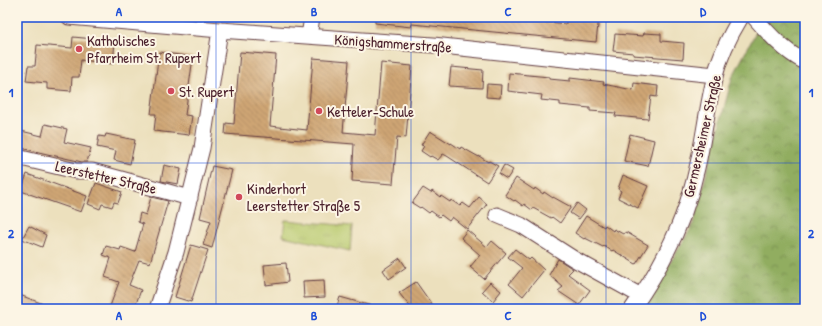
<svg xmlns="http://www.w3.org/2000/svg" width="822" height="326" viewBox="0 0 822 326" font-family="'Patrick Hand',sans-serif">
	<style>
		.forest { fill: url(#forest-crowns); stroke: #6e6646 }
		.park { fill: url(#park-tufts); stroke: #80744c }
		.building { fill: url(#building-back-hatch) }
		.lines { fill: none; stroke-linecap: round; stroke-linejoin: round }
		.minor-casing { stroke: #623c41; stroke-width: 17 }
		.minor { stroke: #fff; stroke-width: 15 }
		.grid { fill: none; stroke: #1d4ed8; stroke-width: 1; stroke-opacity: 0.55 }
		.poi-dot { fill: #d1495b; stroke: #fcf5e5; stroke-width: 1.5 }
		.labels { text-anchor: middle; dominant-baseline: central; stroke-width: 4; stroke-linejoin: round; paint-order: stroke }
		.poi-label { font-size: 15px; fill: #4a1f2b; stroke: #fcf5e5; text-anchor: start }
		.street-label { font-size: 15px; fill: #4a1f2b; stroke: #fcf5e5 }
		.neatline { fill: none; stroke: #1d4ed8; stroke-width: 1.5 }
		.grid-label { font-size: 13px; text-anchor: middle; font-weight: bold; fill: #1d4ed8 }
	</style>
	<defs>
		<pattern id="forest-crowns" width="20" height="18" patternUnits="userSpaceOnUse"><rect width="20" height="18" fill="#91ad60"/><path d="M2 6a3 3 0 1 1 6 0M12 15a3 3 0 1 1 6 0" fill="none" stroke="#788c4f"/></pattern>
		<pattern id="park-tufts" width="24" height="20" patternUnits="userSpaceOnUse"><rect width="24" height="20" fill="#b7c96c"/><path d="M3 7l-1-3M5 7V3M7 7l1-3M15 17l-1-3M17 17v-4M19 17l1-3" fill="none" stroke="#9fac5e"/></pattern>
		<pattern id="building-back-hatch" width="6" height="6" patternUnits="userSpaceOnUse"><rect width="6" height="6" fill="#cfa675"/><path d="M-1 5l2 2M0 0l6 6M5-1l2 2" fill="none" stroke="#aa8760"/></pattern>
	</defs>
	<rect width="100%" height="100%" fill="#fcf5e5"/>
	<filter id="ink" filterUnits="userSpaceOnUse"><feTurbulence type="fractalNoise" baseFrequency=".025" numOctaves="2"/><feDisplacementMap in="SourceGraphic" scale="8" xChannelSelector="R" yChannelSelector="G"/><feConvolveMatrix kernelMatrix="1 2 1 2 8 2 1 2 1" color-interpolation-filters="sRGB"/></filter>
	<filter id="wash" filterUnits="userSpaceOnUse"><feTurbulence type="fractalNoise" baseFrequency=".012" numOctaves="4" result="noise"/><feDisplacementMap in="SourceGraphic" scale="16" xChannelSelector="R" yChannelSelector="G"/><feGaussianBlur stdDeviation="0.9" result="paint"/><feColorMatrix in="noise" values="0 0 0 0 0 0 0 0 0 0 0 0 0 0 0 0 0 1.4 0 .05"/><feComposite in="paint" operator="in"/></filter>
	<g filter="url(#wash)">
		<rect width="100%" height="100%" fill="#ece0bd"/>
		<path class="forest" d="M 764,17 L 805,17 L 805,309 L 761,309 L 742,305 L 738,309 L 642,309 L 693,225 L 732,78 Z"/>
		<path class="park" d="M 285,220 L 352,226 L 350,251 L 283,236 Z"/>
		<g id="blocks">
			<path class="building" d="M 375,17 L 503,17 L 566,24 L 566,17 L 599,17 L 596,42 L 412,24 L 411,27 L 375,23 Z
				M 644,33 L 661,34 L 661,41 L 684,43 L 683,59 L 633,55 L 633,53 L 613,51 L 615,34 L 643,36 Z
				M 73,37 L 115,41 L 113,64 L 81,60 L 79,77 L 72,77 L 71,91 L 47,89 L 47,83 L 26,81 L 28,66 L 35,66 L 37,45 L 72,48 Z
				M 159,52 L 193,57 L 185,115 L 192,116 L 189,135 L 154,131 L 156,114 L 151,114 Z
				M 240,52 L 276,55 L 270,126 L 307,130 L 313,58 L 349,61 L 343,132 L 375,135 L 381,63 L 412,66 L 406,138 L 397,137 L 393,184 L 352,181 L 354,144 L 225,134 L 226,123 L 234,124 Z
				M 451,67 L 483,70 L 482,88 L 449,86 Z
				M 509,73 L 549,77 L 549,79 L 570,81 L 570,78 L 604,82 L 603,84 L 633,90 L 634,83 L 658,86 L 657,97 L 651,96 L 648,119 L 615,116 L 616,113 L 590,111 L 590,108 L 560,105 L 560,102 L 541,100 L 542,95 L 508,91 Z
				M 487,84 L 501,85 L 500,98 L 486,97 Z
				M 45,124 L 67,129 L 64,142 L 91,148 L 87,162 L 82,162 L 17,147 L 17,130 L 42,136 Z
				M 430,131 L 451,144 L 451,143 L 460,149 L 461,147 L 479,157 L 479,156 L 488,162 L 489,161 L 498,166 L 487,182 L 447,156 L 443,154 L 438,160 L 431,156 L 430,157 L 421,151 L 424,146 L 421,145 Z
				M 106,134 L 135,140 L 130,164 L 114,160 L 116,151 L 97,147 L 99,136 L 105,137 Z
				M 630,134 L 654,140 L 648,166 L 624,161 Z
				M 164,165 L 181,169 L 178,184 L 161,181 Z
				M 504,165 L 513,170 L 507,179 L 499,174 Z
				M 212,166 L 232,170 L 212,248 L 203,245 L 211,221 L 200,218 Z
				M 27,174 L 87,196 L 81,212 L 21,191 Z
				M 623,175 L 648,186 L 638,208 L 618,198 L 621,191 L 618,189 Z
				M 516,178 L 534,190 L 535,188 L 543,194 L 544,192 L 553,198 L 553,197 L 571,207 L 560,223 L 552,217 L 551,218 L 533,208 L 532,210 L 524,204 L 523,206 L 515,200 L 514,201 L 505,195 Z
				M 96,183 L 122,192 L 118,203 L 114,202 L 112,207 L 102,204 L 100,209 L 88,204 Z
				M 423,188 L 431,193 L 432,191 L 440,197 L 441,196 L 450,202 L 451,200 L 460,206 L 463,203 L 470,208 L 479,197 L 487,204 L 467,229 L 452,217 L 449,221 L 441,215 L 439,217 L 431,211 L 429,213 L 421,207 L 420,208 L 412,203 Z
				M 151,197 L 168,201 L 150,263 L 139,260 L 129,285 L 141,290 L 134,309 L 109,309 L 119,282 L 105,277 L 111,258 L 103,255 L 106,246 L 120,250 L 121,247 L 135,252 L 143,224 L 138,222 L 140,213 L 146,215 Z
				M 577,203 L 586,210 L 579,219 L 570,213 Z
				M 586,216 L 604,227 L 605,225 L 613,231 L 614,229 L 623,234 L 626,232 L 648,245 L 636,264 L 613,250 L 612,251 L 604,246 L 603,247 L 585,238 L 584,239 L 575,233 Z
				M 29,226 L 46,235 L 42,247 L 22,239 Z
				M 467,230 L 487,247 L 492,241 L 506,253 L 484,279 L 470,267 L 480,255 L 461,238 Z
				M 191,245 L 208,250 L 191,302 L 175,297 Z
				M 515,249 L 529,260 L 531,258 L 544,270 L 523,296 L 509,284 L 522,268 L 508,257 Z
				M 400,258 L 406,267 L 389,279 L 383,270 Z
				M 558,259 L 573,269 L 568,274 L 590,290 L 579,305 L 558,291 L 563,287 L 549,275 Z
				M 286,263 L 288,282 L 266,285 L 264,265 Z
				M 324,280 L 325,297 L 304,298 L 303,281 Z
				M 416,282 L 428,299 L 435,309 L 412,309 L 399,293 Z
				M 490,282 L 501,291 L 493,301 L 482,291 Z
				M 17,294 L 54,308 L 54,309 L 17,309 Z
				M 340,297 L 372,306 L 372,309 L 336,309 Z"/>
		</g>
	</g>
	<g filter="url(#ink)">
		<use href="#blocks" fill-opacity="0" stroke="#623c41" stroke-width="1"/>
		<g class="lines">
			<defs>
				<path id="minor" d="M 69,17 L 220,30 L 433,45 L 715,75
					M 754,17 C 769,34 784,51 805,62
					M 309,36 L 312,17
					M 21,158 L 76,171 L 92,171 L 190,198
					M 497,215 L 521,225 L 574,259 L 641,296
					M 157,309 L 176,252 L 202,148 L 220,30
					M 632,309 C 662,267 686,219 697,168 C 704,138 707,106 715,76 C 720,55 730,35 741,17"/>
			</defs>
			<use href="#minor" class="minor-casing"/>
			<use href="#minor" class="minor"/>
		</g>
	</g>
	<path class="grid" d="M 216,17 L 216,309M 411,17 L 411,309M 606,17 L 606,309M 17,163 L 805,163"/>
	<g class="poi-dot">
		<circle cx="79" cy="49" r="4"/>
		<circle cx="171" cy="91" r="4"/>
		<circle cx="319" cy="111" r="4"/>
		<circle cx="239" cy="197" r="4"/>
	</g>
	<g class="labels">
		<g class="poi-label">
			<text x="87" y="40">Katholisches<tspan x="87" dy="17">Pfarrheim St. Rupert</tspan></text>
			<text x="179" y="91">St. Rupert</text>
			<text x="327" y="111">Ketteler-Schule</text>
			<text x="247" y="188">Kinderhort<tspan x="247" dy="17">Leerstetter Straße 5</tspan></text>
		</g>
		<g class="street-label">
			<text transform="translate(393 43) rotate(4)">Königshammerstraße</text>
			<text transform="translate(702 136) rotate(-77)">Germersheimer Straße</text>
			<text transform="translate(106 177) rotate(13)">Leerstetter Straße</text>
		</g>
	</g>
	<rect width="822" height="326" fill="none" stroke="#fcf5e5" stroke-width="44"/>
	<rect x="22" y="22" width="778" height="282" class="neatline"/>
	<g class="grid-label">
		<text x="119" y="16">A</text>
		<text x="314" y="16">B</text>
		<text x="508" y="16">C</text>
		<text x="703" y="16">D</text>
		<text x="11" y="97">1</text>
		<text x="811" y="97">1</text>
		<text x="11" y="238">2</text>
		<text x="811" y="238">2</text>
		<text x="119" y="320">A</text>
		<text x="314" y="320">B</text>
		<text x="508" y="320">C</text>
		<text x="703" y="320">D</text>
	</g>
</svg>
